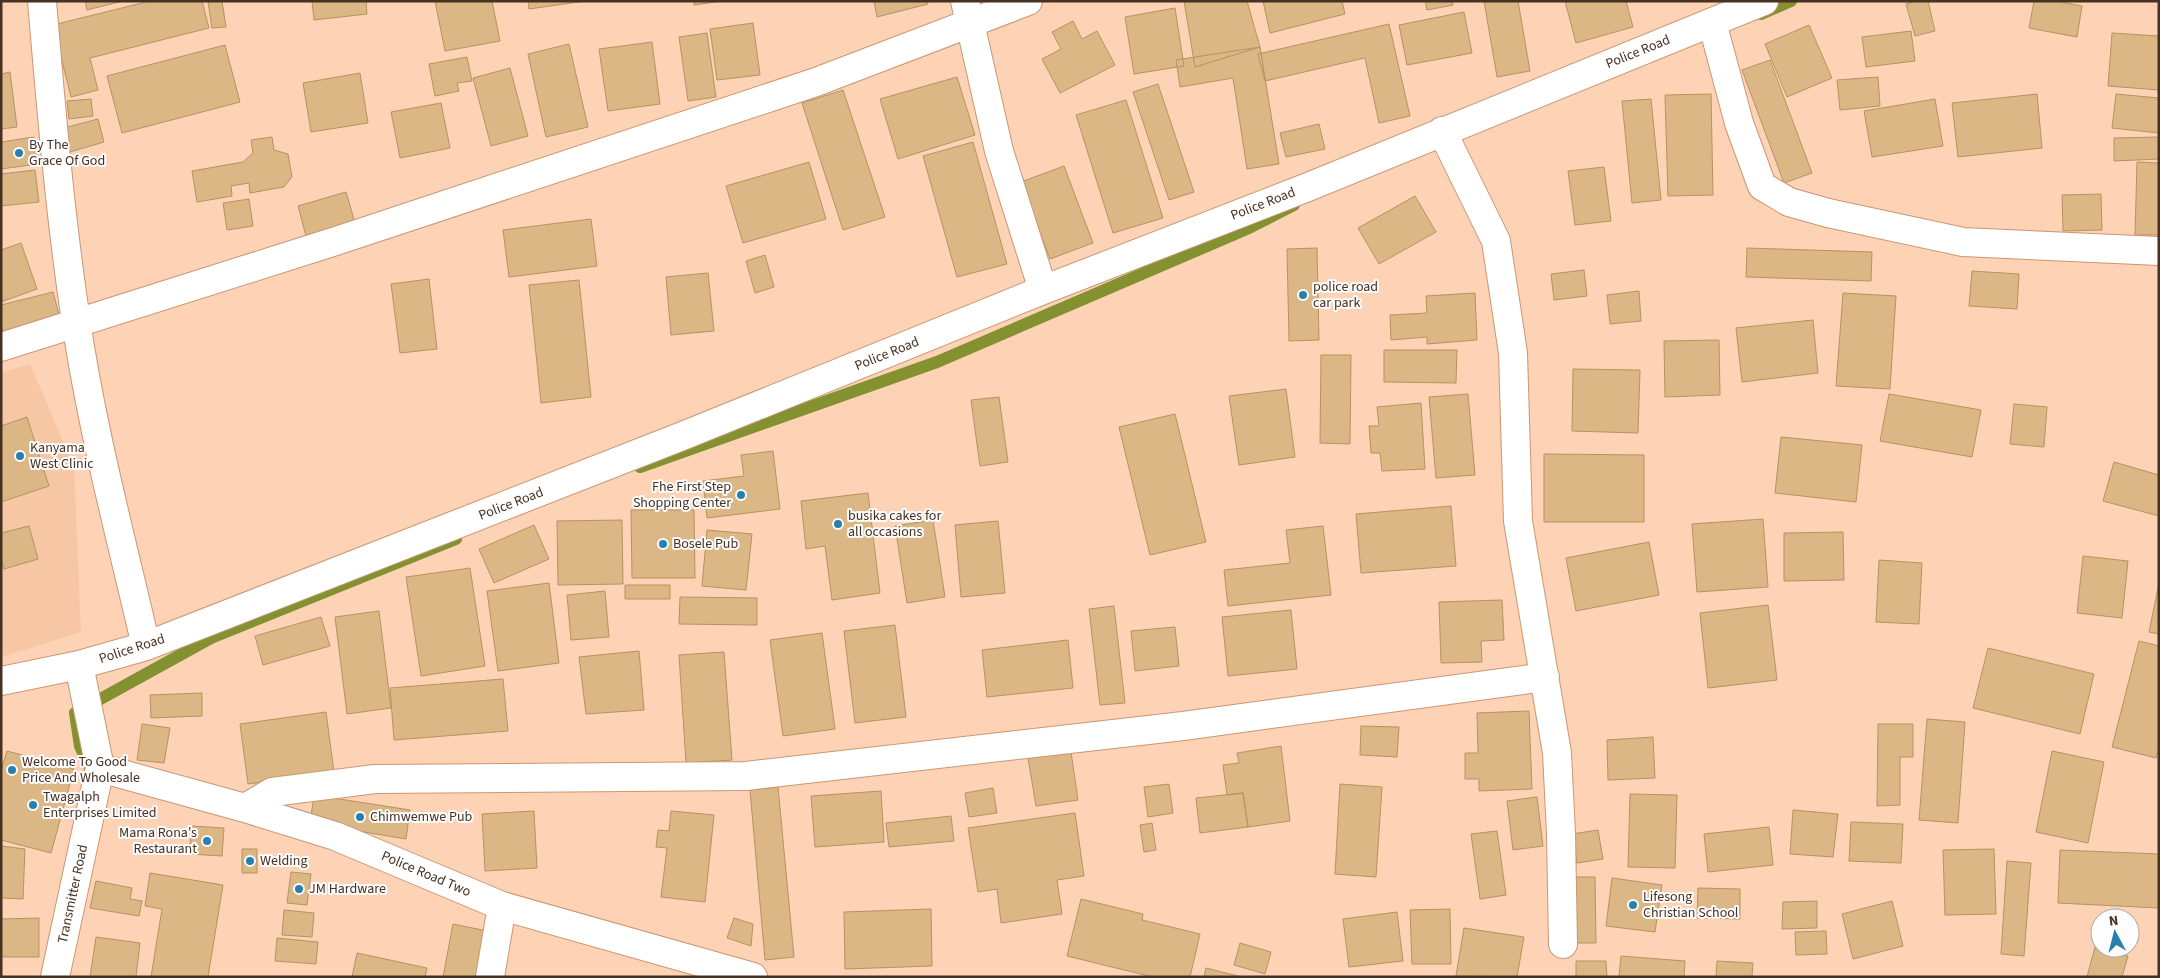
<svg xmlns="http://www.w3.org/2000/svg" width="2160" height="978" viewBox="0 0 2160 978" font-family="'Source Sans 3',sans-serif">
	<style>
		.built { fill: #f7c7a5 }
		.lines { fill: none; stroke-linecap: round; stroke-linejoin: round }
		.stream { stroke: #849130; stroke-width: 12 }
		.building { fill: #dab784; stroke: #b59361 }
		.minor-casing { stroke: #ca9773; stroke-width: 30 }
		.minor { stroke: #fff; stroke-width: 28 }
		.poi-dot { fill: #2880af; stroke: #fdfdfd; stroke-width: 2 }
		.labels { text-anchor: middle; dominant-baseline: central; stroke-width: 4; stroke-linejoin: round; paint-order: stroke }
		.street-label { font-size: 14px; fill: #463122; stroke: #fdfdfd }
		.poi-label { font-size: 14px; fill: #463122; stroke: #fdfdfd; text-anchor: start }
	</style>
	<rect width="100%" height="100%" fill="#fdd2b5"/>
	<path class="built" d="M 30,364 L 74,467 L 81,632 L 1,657 L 1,373 Z"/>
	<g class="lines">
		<path class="stream" d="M 1761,14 L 1791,1
			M 640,467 L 937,362 L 1249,228 L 1294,205
			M 89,766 L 80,746 L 75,713 L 211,638 L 456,539"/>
	</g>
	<path class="building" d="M 85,1 L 123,1 L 87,10 Z
		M 150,1 L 202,1 L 209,28 L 90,58 L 98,90 L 71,97 L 53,25 Z
		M 222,1 L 226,27 L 212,28 L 208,2 Z
		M 312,1 L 366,1 L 367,14 L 314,20 Z
		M 435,1 L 492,1 L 500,41 L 445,51 Z
		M 528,1 L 586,1 L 529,9 Z
		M 694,1 L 722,1 L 694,5 Z
		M 874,1 L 927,1 L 928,4 L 877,17 Z
		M 1184,1 L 1247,1 L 1260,47 L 1195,67 Z
		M 1263,1 L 1342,1 L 1345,14 L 1270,33 Z
		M 1425,1 L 1452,1 L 1453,5 L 1427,10 Z
		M 1484,1 L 1518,1 L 1530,71 L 1497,77 Z
		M 1565,1 L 1626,1 L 1633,27 L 1576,43 Z
		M 1916,1 L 1928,1 L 1935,31 L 1915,36 L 1906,4 Z
		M 2034,1 L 2056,1 L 2082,6 L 2077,37 L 2029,28 Z
		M 1175,8 L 1184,66 L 1134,74 L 1125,17 Z
		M 1464,12 L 1472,53 L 1407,65 L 1399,25 Z
		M 1073,21 L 1082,39 L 1097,31 L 1115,65 L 1060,93 L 1042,59 L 1061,49 L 1052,32 Z
		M 753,23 L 760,75 L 717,80 L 710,29 Z
		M 1389,24 L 1410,116 L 1379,123 L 1365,58 L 1265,81 L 1258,54 Z
		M 1809,25 L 1832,78 L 1787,97 L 1765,44 Z
		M 1911,31 L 1915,61 L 1866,67 L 1862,37 Z
		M 707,33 L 716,97 L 688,101 L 679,37 Z
		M 2112,33 L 2159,36 L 2159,90 L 2108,86 Z
		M 652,42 L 660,104 L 608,111 L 599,49 Z
		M 569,44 L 588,127 L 546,137 L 528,54 Z
		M 225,45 L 240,102 L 122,133 L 107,76 Z
		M 1260,47 L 1279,164 L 1247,169 L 1233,78 L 1180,87 L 1176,60 Z
		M 467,57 L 472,81 L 457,83 L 459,91 L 435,96 L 429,64 Z
		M 1770,60 L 1812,173 L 1784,183 L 1742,70 Z
		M 510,68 L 528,136 L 491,146 L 473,78 Z
		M 10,72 L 17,127 L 1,129 L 1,74 Z
		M 360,73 L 368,123 L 311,132 L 303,83 Z
		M 957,77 L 975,135 L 898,159 L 880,99 Z
		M 1878,77 L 1880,106 L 1840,110 L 1837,80 Z
		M 1158,84 L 1194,192 L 1169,200 L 1133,92 Z
		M 843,90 L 885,217 L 843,230 L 802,103 Z
		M 1711,94 L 1713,195 L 1668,196 L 1665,95 Z
		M 2037,94 L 2042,148 L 1958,157 L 1952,103 Z
		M 2116,94 L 2159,98 L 2159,133 L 2112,128 Z
		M 91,99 L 93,116 L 69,119 L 67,101 Z
		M 1651,99 L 1661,200 L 1632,203 L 1622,101 Z
		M 1935,99 L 1943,146 L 1872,157 L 1864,111 Z
		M 1126,100 L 1163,218 L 1113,233 L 1076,115 Z
		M 441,103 L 450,148 L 400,158 L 391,112 Z
		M 98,119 L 104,142 L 63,154 L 56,130 Z
		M 1319,124 L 1325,149 L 1286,157 L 1280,133 Z
		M 34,137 L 38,164 L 1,169 L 1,142 Z
		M 272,137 L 274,150 L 288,154 L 292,177 L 284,187 L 250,193 L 249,183 L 231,186 L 232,196 L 197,202 L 192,171 L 243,162 L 253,153 L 251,140 Z
		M 2159,137 L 2159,159 L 2114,161 L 2114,138 Z
		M 973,142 L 1007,264 L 957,277 L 923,156 Z
		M 809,162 L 826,219 L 743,243 L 726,186 Z
		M 2137,162 L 2159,163 L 2159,235 L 2135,235 Z
		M 1064,166 L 1093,243 L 1050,259 L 1021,182 Z
		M 1604,167 L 1611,221 L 1575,225 L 1568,171 Z
		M 35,170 L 39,202 L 1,206 L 1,174 Z
		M 346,192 L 356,226 L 307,240 L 298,206 Z
		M 2101,194 L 2102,230 L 2063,231 L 2062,195 Z
		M 1415,196 L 1436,232 L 1379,264 L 1358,228 Z
		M 249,199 L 253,226 L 227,230 L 223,203 Z
		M 591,219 L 597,266 L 509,277 L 503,230 Z
		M 21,243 L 37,289 L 1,302 L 1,250 Z
		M 1317,248 L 1319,340 L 1289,341 L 1287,249 Z
		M 1747,248 L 1872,252 L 1871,281 L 1746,277 Z
		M 765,255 L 774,287 L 755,293 L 746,261 Z
		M 1584,270 L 1587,296 L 1554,300 L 1551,274 Z
		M 1972,271 L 2019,274 L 2017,309 L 1969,306 Z
		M 708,273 L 714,331 L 671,335 L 666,277 Z
		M 429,279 L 437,349 L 400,353 L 391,284 Z
		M 579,280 L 591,397 L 541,403 L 529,285 Z
		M 1639,291 L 1641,321 L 1610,324 L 1607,295 Z
		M 53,292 L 61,322 L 4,336 L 1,324 L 1,305 Z
		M 1475,293 L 1477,340 L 1427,344 L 1427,337 L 1391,340 L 1390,315 L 1427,313 L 1426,296 Z
		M 1843,293 L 1896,296 L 1890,389 L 1836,386 Z
		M 1813,320 L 1818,373 L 1742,382 L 1736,328 Z
		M 1719,340 L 1720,395 L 1665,397 L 1664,341 Z
		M 1384,350 L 1457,350 L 1456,383 L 1384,382 Z
		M 1321,355 L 1351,355 L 1350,444 L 1320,443 Z
		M 1573,369 L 1640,370 L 1638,433 L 1572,431 Z
		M 1286,389 L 1295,457 L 1239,465 L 1229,396 Z
		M 1468,394 L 1475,475 L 1436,478 L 1429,397 Z
		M 1889,394 L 1981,410 L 1972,457 L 1880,441 Z
		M 999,397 L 1008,462 L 980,466 L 971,400 Z
		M 1421,403 L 1425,469 L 1382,471 L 1380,453 L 1371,453 L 1369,426 L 1379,426 L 1377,407 Z
		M 2014,404 L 2047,407 L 2044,447 L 2010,444 Z
		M 1175,414 L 1206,542 L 1150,555 L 1119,427 Z
		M 27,417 L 49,486 L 1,502 L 1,426 Z
		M 1781,437 L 1862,445 L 1856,502 L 1775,493 Z
		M 773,451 L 780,509 L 707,518 L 703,481 L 744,476 L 741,455 Z
		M 1544,454 L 1644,455 L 1644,522 L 1544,522 Z
		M 2114,462 L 2159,475 L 2159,516 L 2103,501 Z
		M 868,493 L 880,593 L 832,600 L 825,546 L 806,549 L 801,501 Z
		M 1451,506 L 1456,566 L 1361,573 L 1356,514 Z
		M 631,510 L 694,510 L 695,578 L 632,578 Z
		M 1763,519 L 1768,587 L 1697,592 L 1692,524 Z
		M 622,520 L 623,584 L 558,585 L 557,521 Z
		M 933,520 L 945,597 L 907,603 L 895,526 Z
		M 998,521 L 1005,593 L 961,597 L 955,525 Z
		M 534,525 L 549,559 L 494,583 L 479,549 Z
		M 29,526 L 38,559 L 4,569 L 1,560 L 1,533 Z
		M 1323,526 L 1331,595 L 1228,606 L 1224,570 L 1290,563 L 1286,530 Z
		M 707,530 L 752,534 L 746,590 L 702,586 Z
		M 1843,532 L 1844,580 L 1784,581 L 1784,533 Z
		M 1649,542 L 1659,595 L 1576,611 L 1566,558 Z
		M 2083,556 L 2128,561 L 2122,618 L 2077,613 Z
		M 1879,560 L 1922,563 L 1919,624 L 1876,622 Z
		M 470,568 L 485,666 L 421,676 L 406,577 Z
		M 549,583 L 559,663 L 498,671 L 487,591 Z
		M 2159,583 L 2159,634 L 2149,632 Z
		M 625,585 L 670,585 L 670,599 L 625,599 Z
		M 605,591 L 609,637 L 571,640 L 567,595 Z
		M 680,597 L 757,598 L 757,625 L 679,624 Z
		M 1502,600 L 1504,640 L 1481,641 L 1482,662 L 1441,663 L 1439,602 Z
		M 1768,605 L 1777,680 L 1708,688 L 1700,613 Z
		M 1114,606 L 1125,703 L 1100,705 L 1089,609 Z
		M 1291,610 L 1297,669 L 1228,676 L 1222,617 Z
		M 379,611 L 391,708 L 347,714 L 335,617 Z
		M 321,617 L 330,646 L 263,665 L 255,636 Z
		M 895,625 L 906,717 L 855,723 L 844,631 Z
		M 1175,627 L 1179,666 L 1135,671 L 1131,631 Z
		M 822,633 L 835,729 L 783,736 L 770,640 Z
		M 1068,640 L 1073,688 L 987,697 L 982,650 Z
		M 2139,641 L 2159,646 L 2159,747 L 2156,758 L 2112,747 Z
		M 1988,648 L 2094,674 L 2080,734 L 1973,708 Z
		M 639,651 L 644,710 L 586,714 L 579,657 Z
		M 724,652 L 732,760 L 686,763 L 679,655 Z
		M 503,679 L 508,731 L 394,740 L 390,688 Z
		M 202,693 L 202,716 L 151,718 L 150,695 Z
		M 1529,711 L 1532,789 L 1479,791 L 1479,779 L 1465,779 L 1465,753 L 1478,753 L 1477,713 Z
		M 326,712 L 334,772 L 248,784 L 240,724 Z
		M 1927,719 L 1965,722 L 1958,823 L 1919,820 Z
		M 142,724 L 170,728 L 164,763 L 137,760 Z
		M 1878,724 L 1913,724 L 1913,757 L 1900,757 L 1900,805 L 1877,806 Z
		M 1361,726 L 1399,727 L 1397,757 L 1360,755 Z
		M 1653,737 L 1655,778 L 1608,780 L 1607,740 Z
		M 1281,746 L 1290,821 L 1248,827 L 1243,793 L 1227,795 L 1223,765 L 1239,763 L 1237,753 Z
		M 7,751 L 74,769 L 51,853 L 1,840 L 1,770 Z
		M 2052,751 L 2104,762 L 2088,843 L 2036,832 Z
		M 1071,752 L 1078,800 L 1036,806 L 1028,758 Z
		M 1169,784 L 1173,813 L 1148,817 L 1144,787 Z
		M 1340,784 L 1382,787 L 1376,877 L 1335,874 Z
		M 778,787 L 794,957 L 765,960 L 750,790 Z
		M 993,788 L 997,813 L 969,817 L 965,793 Z
		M 881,791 L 884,842 L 815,847 L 811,796 Z
		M 1243,793 L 1248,827 L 1200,833 L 1196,798 Z
		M 1630,794 L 1677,795 L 1675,868 L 1628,867 Z
		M 314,795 L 410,810 L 406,839 L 310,823 Z
		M 1537,797 L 1543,846 L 1513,850 L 1507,801 Z
		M 1793,810 L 1838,814 L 1833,857 L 1790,854 Z
		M 534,811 L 537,868 L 485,871 L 482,814 Z
		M 671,811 L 714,815 L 705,902 L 661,897 L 667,848 L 656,847 L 658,830 L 669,831 Z
		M 1075,813 L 1084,876 L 1057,880 L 1062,914 L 1001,923 L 997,889 L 978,892 L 968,828 Z
		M 951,816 L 954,841 L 889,847 L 886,823 Z
		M 1851,822 L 1903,824 L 1901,863 L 1849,861 Z
		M 1152,823 L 1156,850 L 1144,852 L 1140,825 Z
		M 192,826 L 224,828 L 222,856 L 189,854 Z
		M 1769,827 L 1773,865 L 1708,872 L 1704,834 Z
		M 1598,830 L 1603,859 L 1577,863 L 1572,834 Z
		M 1497,831 L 1506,895 L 1480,899 L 1471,834 Z
		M 1,846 L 25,849 L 23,899 L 1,898 Z
		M 242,849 L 257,849 L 257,873 L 242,873 Z
		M 1994,849 L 1996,914 L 1945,915 L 1943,850 Z
		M 2060,850 L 2159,854 L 2159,908 L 2058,903 Z
		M 2007,861 L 2031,863 L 2024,956 L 2001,954 Z
		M 291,872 L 311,874 L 307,905 L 287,903 Z
		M 150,873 L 223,885 L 208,977 L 151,977 L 162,909 L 145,906 Z
		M 1571,877 L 1595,877 L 1596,943 L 1571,943 Z
		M 1612,878 L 1662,885 L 1655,932 L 1606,926 Z
		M 96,881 L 132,888 L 130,899 L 142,901 L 139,916 L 90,908 Z
		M 1698,888 L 1740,889 L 1740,919 L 1697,918 Z
		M 1081,899 L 1143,914 L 1142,920 L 1200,934 L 1190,977 L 1153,977 L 1067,956 Z
		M 1817,901 L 1817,928 L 1782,929 L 1783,902 Z
		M 1892,901 L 1903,946 L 1853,959 L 1842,914 Z
		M 931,909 L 932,966 L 845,969 L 844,912 Z
		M 1450,909 L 1451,964 L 1412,964 L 1410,910 Z
		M 284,910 L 314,913 L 312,937 L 282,935 Z
		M 1397,912 L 1403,961 L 1349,967 L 1343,919 Z
		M 39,918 L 39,957 L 1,957 L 1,919 Z
		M 734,918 L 753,924 L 751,946 L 727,938 Z
		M 453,924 L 487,931 L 478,977 L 443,977 Z
		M 1464,928 L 1524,937 L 1517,977 L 1456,976 Z
		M 1826,931 L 1827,954 L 1796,955 L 1795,932 Z
		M 96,937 L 140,943 L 136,977 L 90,977 Z
		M 277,938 L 318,942 L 316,964 L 275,961 Z
		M 1240,943 L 1271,952 L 1265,974 L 1234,965 Z
		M 2095,947 L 2128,956 L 2122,977 L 2087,977 Z
		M 357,953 L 427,968 L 425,977 L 352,977 Z
		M 1621,956 L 1685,961 L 1684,977 L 1619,977 Z
		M 1576,961 L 1606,961 L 1607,977 L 1576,977 Z
		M 1717,961 L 1753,963 L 1752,977 L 1716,977 Z
		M 1206,968 L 1242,977 L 1204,977 Z"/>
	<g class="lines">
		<defs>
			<path id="minor" d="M 42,1 C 51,108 60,215 76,321 C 92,430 121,538 146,646
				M 965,1 L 999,151 L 1043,290
				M 1712,22 L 1739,123 L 1762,186 L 1789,202 L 1828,213 L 1963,242 L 2159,251
				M 1442,131 L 1496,241 L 1513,353 L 1518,521 L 1557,753 L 1561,833 L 1563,944
				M 1,347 L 336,241 L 816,82 L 1028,1
				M 1,681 L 79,665 L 146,646 L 685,435 L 1043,290 L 1308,187 L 1764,1
				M 100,768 L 245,808 L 335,836 L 502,906 L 753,977
				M 245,808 L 272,792 L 375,779 L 746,776 L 1183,726 L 1545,677
				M 55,977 L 100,768 L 79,665
				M 490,977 L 502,906"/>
		</defs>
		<use href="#minor" class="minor-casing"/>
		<use href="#minor" class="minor"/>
	</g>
	<g class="poi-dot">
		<circle cx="19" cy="153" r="5"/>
		<circle cx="1303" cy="295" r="5"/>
		<circle cx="20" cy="456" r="5"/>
		<circle cx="741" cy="495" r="5"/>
		<circle cx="838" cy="524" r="5"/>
		<circle cx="663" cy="544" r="5"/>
		<circle cx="12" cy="770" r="5"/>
		<circle cx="33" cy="805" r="5"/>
		<circle cx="360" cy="817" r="5"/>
		<circle cx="207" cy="841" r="5"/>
		<circle cx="250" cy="861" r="5"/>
		<circle cx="299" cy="889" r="5"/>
		<circle cx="1633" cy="905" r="5"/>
	</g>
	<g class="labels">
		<g class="street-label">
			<text transform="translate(1638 52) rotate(-22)">Police Road</text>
			<text transform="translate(1263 204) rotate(-21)">Police Road</text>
			<text transform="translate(887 354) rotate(-22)">Police Road</text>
			<text transform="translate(511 504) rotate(-21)">Police Road</text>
			<text transform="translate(132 649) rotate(-18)">Police Road</text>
			<text transform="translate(426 874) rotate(23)">Police Road Two</text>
			<text transform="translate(73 894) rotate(-78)">Transmitter Road</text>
		</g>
		<g class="poi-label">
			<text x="29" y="145">By The<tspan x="29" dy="16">Grace Of God</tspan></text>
			<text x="1313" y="287">police road<tspan x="1313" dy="16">car park</tspan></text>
			<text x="30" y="448">Kanyama<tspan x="30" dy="16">West Clinic</tspan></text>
			<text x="731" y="487" text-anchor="end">Fhe First Step<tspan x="731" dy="16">Shopping Center</tspan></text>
			<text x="848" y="516">busika cakes for<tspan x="848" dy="16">all occasions</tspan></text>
			<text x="673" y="544">Bosele Pub</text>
			<text x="22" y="762">Welcome To Good<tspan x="22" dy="16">Price And Wholesale</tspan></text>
			<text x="43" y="797">Twagalph<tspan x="43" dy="16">Enterprises Limited</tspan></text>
			<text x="370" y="817">Chimwemwe Pub</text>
			<text x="197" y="833" text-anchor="end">Mama Rona's<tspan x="197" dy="16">Restaurant</tspan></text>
			<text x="260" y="861">Welding</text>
			<text x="309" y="889">JM Hardware</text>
			<text x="1643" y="897">Lifesong<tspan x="1643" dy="16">Christian School</tspan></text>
		</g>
	</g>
	<rect width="2160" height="978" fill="none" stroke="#463122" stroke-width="5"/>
	<g transform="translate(2115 933) rotate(353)"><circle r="24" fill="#fdfdfd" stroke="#b4aba5"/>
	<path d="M0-4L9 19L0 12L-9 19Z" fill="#2880af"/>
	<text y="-8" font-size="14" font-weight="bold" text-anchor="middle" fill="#463122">N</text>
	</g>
</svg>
